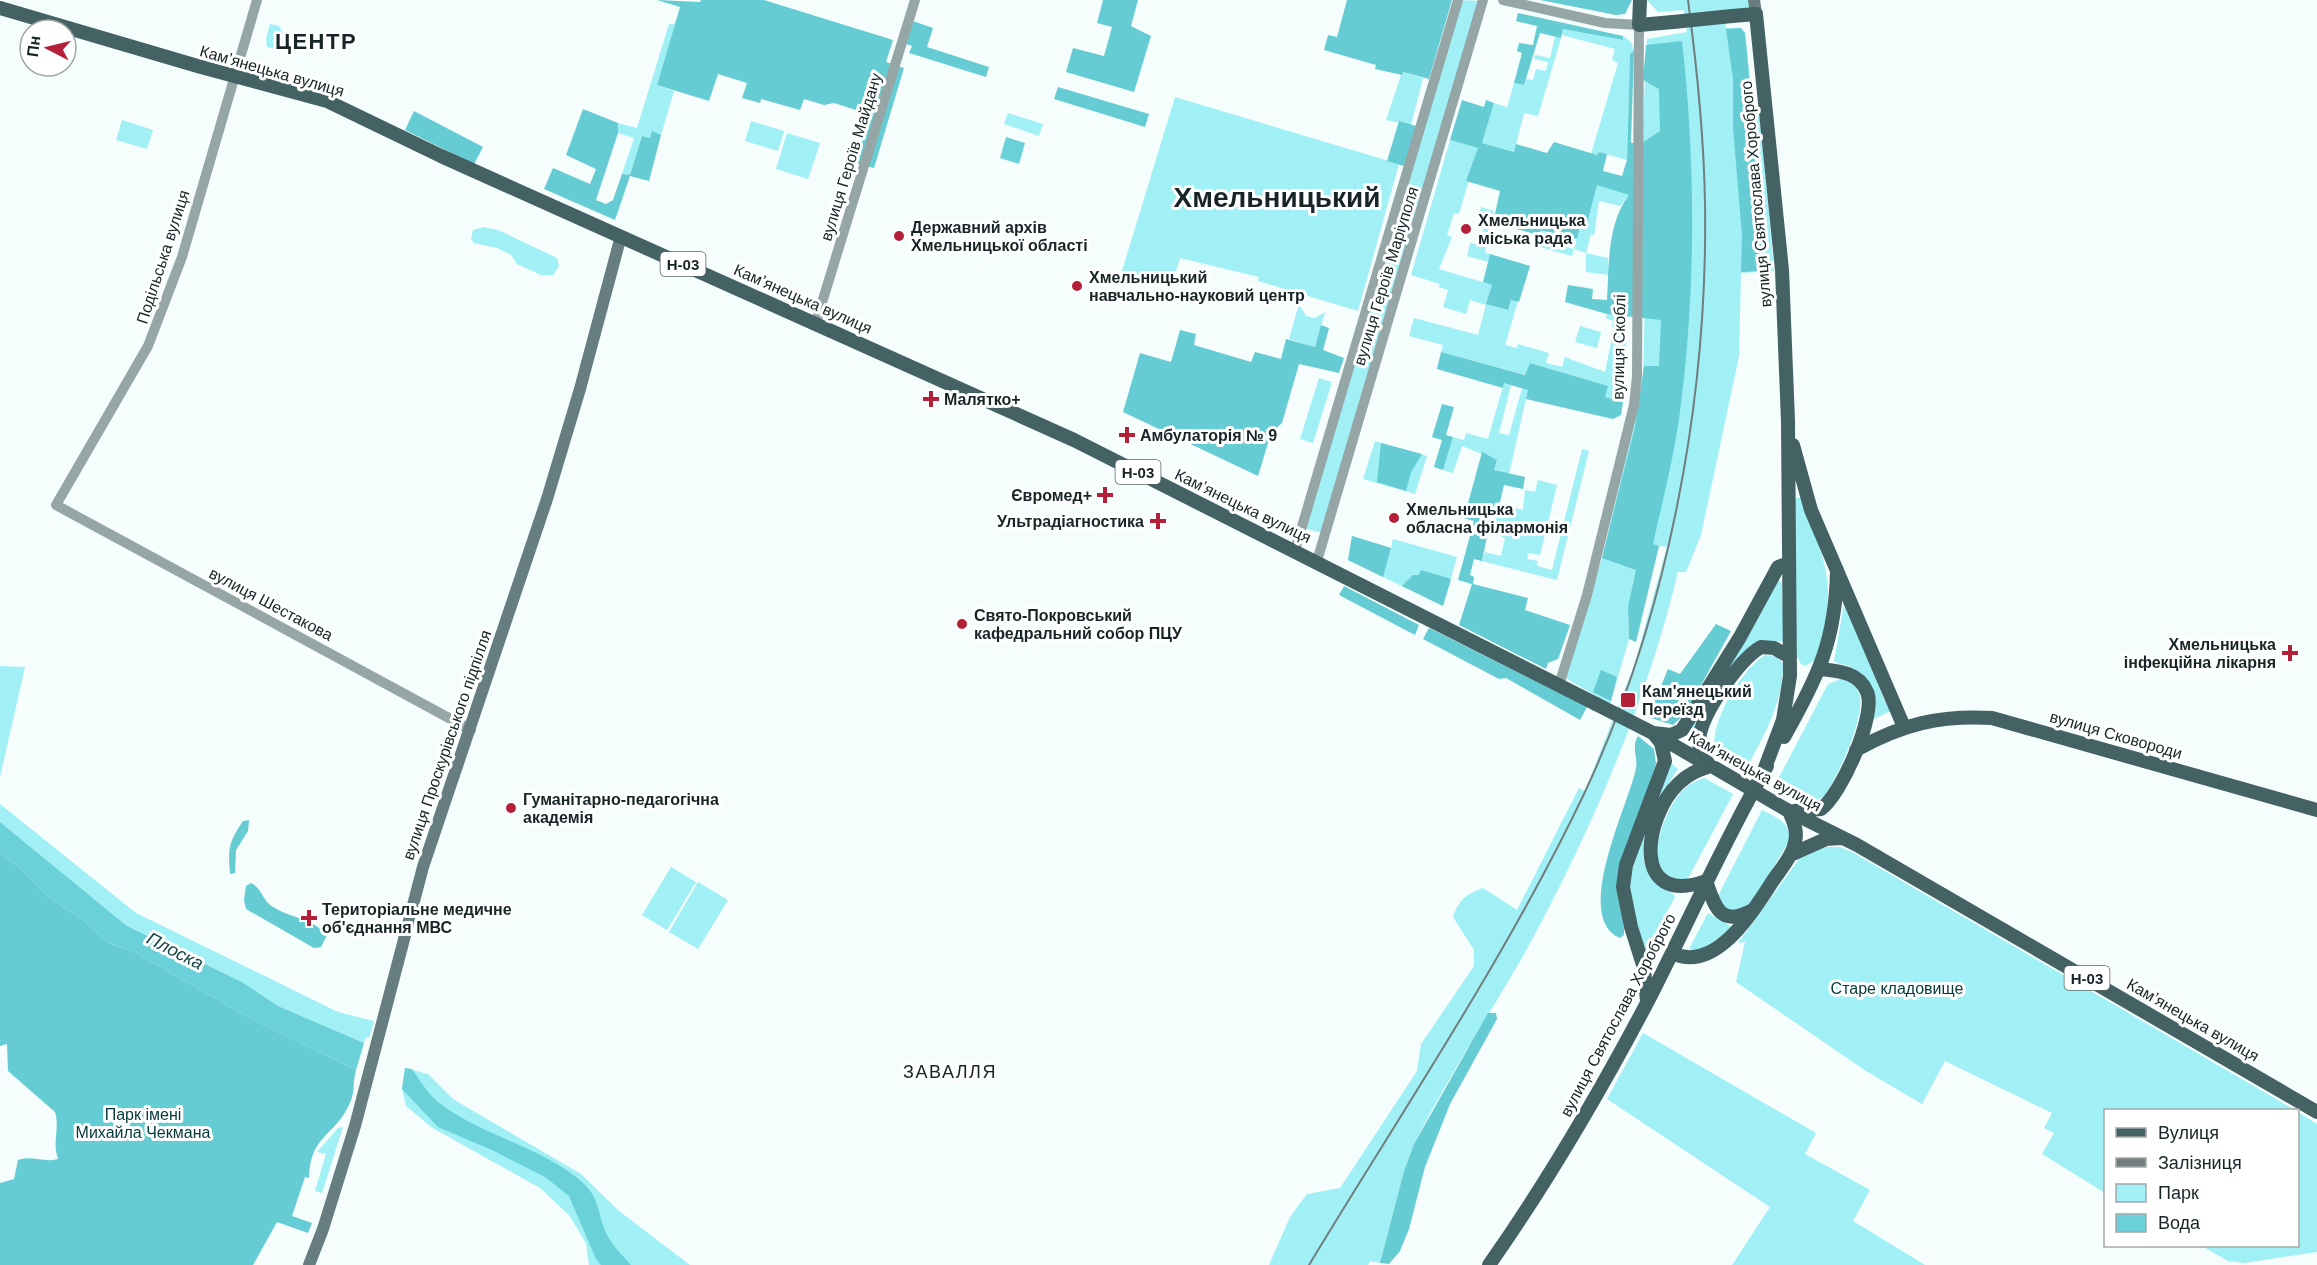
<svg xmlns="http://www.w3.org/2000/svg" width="2317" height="1265" viewBox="0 0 2317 1265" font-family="Arial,sans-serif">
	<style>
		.green { fill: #a0f0f5 }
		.forest { fill: #64ccd2 }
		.water { fill: #69d1d7 }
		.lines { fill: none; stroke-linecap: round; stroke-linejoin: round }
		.tertiary { stroke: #96a6a7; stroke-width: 10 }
		.secondary { stroke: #667e7f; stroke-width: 12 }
		.primary { stroke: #446163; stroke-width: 14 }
		.rail { stroke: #727d7d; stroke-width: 2 }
		.primary-bridge { stroke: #446163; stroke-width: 14 }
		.poi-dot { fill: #b32037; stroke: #fff; stroke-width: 2 }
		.labels { text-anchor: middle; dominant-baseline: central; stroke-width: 6; stroke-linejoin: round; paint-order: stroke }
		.shield { fill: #fff; stroke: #5d6667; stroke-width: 1.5 }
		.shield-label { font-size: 15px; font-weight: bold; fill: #172526 }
		.street-label { font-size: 16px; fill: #172526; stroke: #fff }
		.poi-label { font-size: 16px; font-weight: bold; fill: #172526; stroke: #fff; text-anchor: start }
		.park-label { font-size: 16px; fill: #04393b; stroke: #fff }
		.water-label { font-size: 18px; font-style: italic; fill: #144447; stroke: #fff }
		.neighbourhood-label { font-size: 18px; letter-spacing: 1.5px; fill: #172526; stroke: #fff }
		.district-label { font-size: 22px; font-weight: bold; letter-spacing: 1.5px; fill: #172526; stroke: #fff }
		.town-label { font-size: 28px; font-weight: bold; fill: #172526; stroke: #fff }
	</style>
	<rect width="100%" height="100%" fill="#f6fdfd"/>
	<path class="green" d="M 1461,0 L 1480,1 L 1322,533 L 1304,528 Z
		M 1647,0 L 1750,0 L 1752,11 L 1724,14 L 1726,28 L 1741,28 L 1745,33 L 1753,105 L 1761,120 L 1774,271 L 1741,273 L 1739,356 L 1701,535 L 1686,572 L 1678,572 C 1647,701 1591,831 1528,947 C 1491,1013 1448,1076 1414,1144 L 1404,1171 L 1380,1263 L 1370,1261 L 1368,1265 L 1269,1265 L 1290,1217 L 1307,1194 L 1340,1188 L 1417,1071 L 1421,1044 L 1474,966 L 1474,950 L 1453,917 C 1459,900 1466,894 1483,888 L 1517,910 L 1579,788 L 1585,791 L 1635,663 L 1667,547 L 1653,545 L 1628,607 L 1629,639 L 1610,704 L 1567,679 L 1566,675 L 1602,558 L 1643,384 L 1645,297 L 1642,143 L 1647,39 L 1687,32 L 1684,10 L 1658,12 Z
		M 270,24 L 279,26 L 289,41 L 286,52 L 267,47 L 266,39 Z
		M 669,24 L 675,24 L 657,85 L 674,91 L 661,135 L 652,132 L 650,138 L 642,136 L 630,175 L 622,174 L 634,138 L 618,133 L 616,127 L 618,123 L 637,128 Z
		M 1563,29 L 1623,40 L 1623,36 L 1631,42 L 1634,51 L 1630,55 L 1627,160 L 1599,152 L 1598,155 L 1591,154 L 1618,63 L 1612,60 L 1615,49 L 1562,35 Z
		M 1555,36 L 1561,38 L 1538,116 L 1524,113 L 1514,152 L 1482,143 L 1494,103 L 1507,107 L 1514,83 L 1524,85 L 1526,79 L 1533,80 L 1536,69 L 1546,71 L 1548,62 L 1534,59 L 1535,55 L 1550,58 Z
		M 1402,72 L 1423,78 L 1411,125 L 1386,120 Z
		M 1175,97 L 1399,164 L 1358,311 L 1258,281 L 1259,277 L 1180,258 L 1175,274 L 1156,285 L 1121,274 Z
		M 1008,113 L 1043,124 L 1039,136 L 1004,124 Z
		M 122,120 L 153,130 L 147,149 L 116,140 Z
		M 751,121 L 784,131 L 778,151 L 745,141 Z
		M 787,133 L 820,143 L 808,179 L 776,169 Z
		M 1450,140 L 1478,148 L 1459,214 L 1454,213 L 1447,235 L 1452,237 L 1439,269 L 1492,285 L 1487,304 L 1507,310 L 1511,300 L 1518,301 L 1505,345 L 1517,348 L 1518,344 L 1549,353 L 1546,363 L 1562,367 L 1565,357 L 1605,372 L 1614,328 L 1612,326 L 1613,321 L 1606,318 L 1607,314 L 1628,316 L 1623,402 L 1605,397 L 1607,386 L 1530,363 L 1526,375 L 1441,352 L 1443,345 L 1409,336 L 1414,318 L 1478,335 L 1486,305 L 1470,300 L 1466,314 L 1443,307 L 1448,290 L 1439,287 L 1440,284 L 1411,275 Z
		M 1597,184 L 1629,195 L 1620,206 L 1599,201 L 1594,235 L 1591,234 L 1586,253 L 1608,258 L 1609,275 L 1586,272 L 1586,253 L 1574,249 L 1572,256 L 1536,246 L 1541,229 L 1555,233 L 1552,243 L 1574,249 L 1580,227 L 1586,228 Z
		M 1481,207 L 1494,211 L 1485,253 L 1490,254 L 1489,262 L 1467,256 L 1470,243 L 1479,245 L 1486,222 L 1478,219 Z
		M 484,227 L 498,230 L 557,258 L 559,266 L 553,275 L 541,275 L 517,264 L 511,255 L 497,248 L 474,243 L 471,239 L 473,230 Z
		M 1299,304 L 1306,316 L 1315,318 L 1325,312 L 1315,347 L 1289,339 Z
		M 1580,326 L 1601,332 L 1597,348 L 1575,342 Z
		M 1319,378 L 1332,382 L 1313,443 L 1300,439 Z
		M 1504,383 L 1511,385 L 1499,433 L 1509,435 L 1522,388 L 1528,390 L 1509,474 L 1494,470 L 1497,460 L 1462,446 L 1453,473 L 1443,470 L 1453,437 L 1464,440 L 1466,433 L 1488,439 Z
		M 1375,441 L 1427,456 L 1415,494 L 1363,479 Z
		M 1582,449 L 1589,451 L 1557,580 L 1482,561 L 1485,552 L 1501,556 L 1505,538 L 1488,531 L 1494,502 L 1514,505 L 1514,508 L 1523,510 L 1525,490 L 1535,492 L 1538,480 L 1557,485 L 1540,555 L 1528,553 L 1527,559 L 1538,561 L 1537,566 L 1552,570 Z
		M 1793,498 L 1801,498 C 1828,568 1838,586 1816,660 L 1805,666 L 1801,664 L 1794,650 Z
		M 1352,536 L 1391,548 L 1393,539 L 1457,557 L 1443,606 L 1348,560 Z
		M 1778,579 L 1782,584 L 1784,641 L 1761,641 L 1737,660 L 1693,735 L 1688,731 Z
		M 1844,604 L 1849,608 L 1884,700 L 1891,711 L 1871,720 C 1872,694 1877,681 1851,667 C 1845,664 1839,665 1834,661 Z
		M 1765,655 L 1778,657 L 1783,664 C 1783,705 1763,736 1745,771 L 1716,755 C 1706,727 1741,670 1765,655 Z
		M 0,666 L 25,667 L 0,777 Z
		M 1841,679 C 1850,681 1856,684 1859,693 C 1867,715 1838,775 1825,795 C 1807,810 1791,797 1774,787 L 1828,684 Z
		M 1671,763 L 1678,769 C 1663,790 1635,843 1646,867 C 1652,882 1669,886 1675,897 L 1646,950 L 1643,949 L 1629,894 L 1631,869 Z
		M 1704,778 L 1733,794 L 1686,882 C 1681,880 1672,879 1668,876 C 1643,860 1668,805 1683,790 C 1689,784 1696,781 1704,778 Z
		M 0,804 L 136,913 L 338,1012 L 374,1021 L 369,1038 L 366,1037 L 364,1043 L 278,1006 L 242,982 L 127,926 L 0,822 Z
		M 1762,810 C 1777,818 1791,822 1789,841 L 1752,903 L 1743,911 L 1725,911 L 1718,896 Z
		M 1826,847 L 1840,847 L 1852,852 L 2295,1110 L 2106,1110 L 2105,1193 L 2042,1154 L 2054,1133 L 2044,1128 L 2052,1113 L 1945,1061 L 1922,1104 L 1866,1071 L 1736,982 L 1745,942 L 1738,943 L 1802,855 Z
		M 671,867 L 696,882 L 667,930 L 642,915 Z
		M 698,882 L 728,900 L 698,949 L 669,932 Z
		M 1708,913 L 1734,928 L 1700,950 L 1689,949 Z
		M 1643,1033 L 1816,1133 L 1805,1154 L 1870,1190 L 1853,1221 L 1925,1265 L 1732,1265 L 1770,1207 L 1607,1099 Z
		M 405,1068 L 428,1074 L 453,1099 L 581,1174 L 619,1211 L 690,1265 L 589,1265 L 586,1243 L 569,1215 L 540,1188 L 431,1127 L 406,1106 L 402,1089 Z
		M 2298,1112 L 2317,1124 L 2317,1252 L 2244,1263 L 2228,1261 L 2202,1246 L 2298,1246 Z
		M 343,1127 L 322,1193 L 315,1191 L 326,1154 L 317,1152 L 338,1128 Z"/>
	<path class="forest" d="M 657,0 L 700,2 L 701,0 L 764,0 L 893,40 L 886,62 L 904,68 L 874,168 L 856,163 L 863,139 L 852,136 L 859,111 L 834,103 L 824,105 L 804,99 L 800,110 L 761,99 L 760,103 L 742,98 L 747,83 L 718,74 L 709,101 L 657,85 L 680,7 Z
		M 1103,0 L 1138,0 L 1131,26 L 1151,36 L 1134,92 L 1066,72 L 1073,48 L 1104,56 L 1112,27 L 1097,23 Z
		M 1347,0 L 1452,0 L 1429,79 L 1403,72 L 1402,75 L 1375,69 L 1376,65 L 1324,50 L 1328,35 L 1337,37 Z
		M 1540,0 L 1632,0 L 1625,14 L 1616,15 Z
		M 1518,13 L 1623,36 L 1623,40 L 1563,29 L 1561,38 L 1540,33 L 1524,85 L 1514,83 L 1522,53 L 1517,51 L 1519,43 L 1533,45 L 1537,26 L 1516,21 Z
		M 913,21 L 933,28 L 927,47 L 989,67 L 986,77 L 909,53 L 912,46 L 906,44 Z
		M 1741,28 L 1745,33 L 1763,227 L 1759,271 L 1741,272 L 1742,235 L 1733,127 L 1733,79 L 1726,29 Z
		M 1682,41 C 1696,165 1696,295 1679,419 C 1673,461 1662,503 1653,544 L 1659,546 L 1636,642 L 1629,639 L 1628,607 L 1636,570 L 1602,558 L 1635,427 L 1644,366 L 1659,366 L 1661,320 L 1607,314 L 1565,302 L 1568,285 L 1593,289 L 1592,299 L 1607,300 C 1609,266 1607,223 1629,195 L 1597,185 L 1586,228 L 1580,227 L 1577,239 L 1541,230 L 1539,235 L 1493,223 L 1500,191 L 1466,181 L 1478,148 L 1450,140 L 1462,100 L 1484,107 L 1486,100 L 1494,103 L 1482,143 L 1514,152 L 1516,144 L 1547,153 L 1554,142 L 1597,155 L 1599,152 L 1607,154 L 1603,171 L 1622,176 L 1627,160 L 1630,54 L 1634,51 L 1631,143 L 1642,143 L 1660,131 L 1659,89 L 1643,80 L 1646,45 Z
		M 1058,87 L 1149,114 L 1145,127 L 1054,99 Z
		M 583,109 L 618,123 L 618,133 L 596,200 L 606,204 L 613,200 L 622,174 L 630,175 L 642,136 L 650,138 L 652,131 L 661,135 L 649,181 L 630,176 L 615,220 L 544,189 L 553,168 L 590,184 L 596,169 L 566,155 Z
		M 414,111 L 483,147 L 474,164 L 405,130 Z
		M 1399,121 L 1416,126 L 1404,166 L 1387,161 Z
		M 1490,254 L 1530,266 L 1519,302 L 1511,300 L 1508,310 L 1486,304 L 1492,285 L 1483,282 Z
		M 1321,325 L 1329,328 L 1323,350 L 1344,358 L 1339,373 L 1299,364 L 1282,423 L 1271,433 L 1258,476 L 1123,412 L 1140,353 L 1171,362 L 1180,330 L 1196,334 L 1194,345 L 1251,362 L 1255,352 L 1281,359 L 1286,339 L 1315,347 Z
		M 1441,352 L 1525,375 L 1530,363 L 1608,386 L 1605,397 L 1623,402 L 1621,415 L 1613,419 L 1526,399 L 1528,390 L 1504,383 L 1503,388 L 1437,369 Z
		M 1442,404 L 1454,407 L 1446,435 L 1453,437 L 1443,470 L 1434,467 L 1442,440 L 1432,437 Z
		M 1381,443 L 1422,454 L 1411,472 L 1406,491 L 1377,482 Z
		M 1482,452 L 1497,460 L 1494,470 L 1525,477 L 1523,489 L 1504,485 L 1500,502 L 1494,503 L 1482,561 L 1474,559 L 1470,575 L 1474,577 L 1473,584 L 1528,598 L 1525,610 L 1570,625 L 1558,659 L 1548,663 L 1546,669 L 1459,625 L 1472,584 L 1458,580 L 1474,521 L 1464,518 Z
		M 1352,536 L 1391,548 L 1383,577 L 1348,560 Z
		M 1421,570 L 1451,579 L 1443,606 L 1402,586 L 1413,575 L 1419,575 Z
		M 1344,586 L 1419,625 L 1415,635 L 1339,595 Z
		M 1716,624 L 1731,631 L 1685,714 L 1673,725 L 1648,717 L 1668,669 L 1680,674 Z
		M 1429,628 L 1587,707 L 1580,720 L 1506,678 L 1499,679 L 1423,639 Z
		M 1601,670 L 1617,677 L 1611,701 L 1593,692 Z
		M 1638,736 L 1654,749 L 1656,764 L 1618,887 L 1624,929 L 1624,935 L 1620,938 C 1571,917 1630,802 1636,768 C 1638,756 1631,748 1638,736 Z
		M 249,820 L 248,831 L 236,850 L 235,873 L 230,874 C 228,849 228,843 243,821 Z
		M 0,854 L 18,866 L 48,897 L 84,921 L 111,944 L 134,952 L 253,1020 L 356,1070 C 352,1084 356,1091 349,1105 C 334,1137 310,1135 309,1178 L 305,1177 L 292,1216 L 312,1223 L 308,1233 L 277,1222 L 253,1265 L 0,1265 L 0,1183 L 14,1179 L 18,1160 C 31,1155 44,1163 58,1159 C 52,1142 60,1127 55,1112 L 8,1071 L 7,1044 L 0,1046 Z
		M 251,883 C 260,887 262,897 269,904 C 286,918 312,917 327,935 L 321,947 L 314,948 L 246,909 L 244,900 L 246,886 Z
		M 1488,1013 L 1496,1013 L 1497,1019 L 1450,1104 L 1425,1167 L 1409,1229 L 1400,1251 L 1389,1264 L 1380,1263 L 1404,1171 L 1414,1144 Z"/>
	<path class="water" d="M 1006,137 L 1025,143 L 1019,164 L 1000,158 Z
		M 0,822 L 127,926 L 242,982 L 278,1006 L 364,1043 L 356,1070 L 253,1020 L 134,952 L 111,944 L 84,921 L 48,897 L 18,866 L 0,854 Z
		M 405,1068 L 412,1069 C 421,1082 429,1096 442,1105 C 481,1134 532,1145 572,1174 C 598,1193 595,1201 604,1228 C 609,1242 621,1254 631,1265 L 601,1265 L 596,1259 L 569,1196 L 545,1177 L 492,1150 L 438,1127 L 402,1089 Z"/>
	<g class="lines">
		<path class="tertiary" d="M 257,0 L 182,257 L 148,346 L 56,505 L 471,730
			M 1503,0 L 1605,23 L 1639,25 L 1637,376 L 1634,405 L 1587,595 L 1559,685
			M 816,322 L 915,0
			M 1295,550 L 1458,0
			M 1317,561 L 1483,0"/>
		<path class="secondary" d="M 1754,0 L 1756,14
			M 309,1265 L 323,1229 L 355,1126 L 423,867 L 547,499 L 580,389 L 621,236"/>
		<path class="primary" d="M 1640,0 L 1639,25 L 1673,22
			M 0,8 L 201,67 L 327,101 L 441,156 L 1074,440 L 1596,704
			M 1732,16 L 1756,14 L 1782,270 L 1788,421 L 1790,676 L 1783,720 L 1763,773
			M 1793,445 L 1811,510 L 1904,727
			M 1653,733 L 1671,735 L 1682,730 L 1740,637 L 1778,567 L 1789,563
			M 1658,736 L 1706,764
			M 1784,737 C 1818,677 1836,640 1837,570
			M 1856,750 C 1902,724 1940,715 1992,718 L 2317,810
			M 1710,766 C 1704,758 1698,750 1699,740 C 1701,714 1739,660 1761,647 L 1774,648 L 1790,657
			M 1787,810 L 1857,845 L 2317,1112
			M 1794,811 L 1821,809 C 1841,795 1877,714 1867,692 C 1859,672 1838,671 1820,669
			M 1790,855 L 1826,839 L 1841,838
			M 1706,881 C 1630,908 1644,817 1678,784 C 1688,774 1698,770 1710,766
			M 1706,881 C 1715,907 1720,928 1753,910
			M 1672,953 C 1715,974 1753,912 1772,882 C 1780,870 1792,857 1795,842 C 1798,831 1793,821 1789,811
			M 1647,1001 L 1644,968 L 1631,927 L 1623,887 L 1626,865 L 1665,761 L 1661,743 L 1653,733
			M 1489,1265 C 1548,1181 1600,1092 1648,1001 C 1688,923 1723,843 1767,766"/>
		<path class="rail" d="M 1309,1265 C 1402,1111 1507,956 1584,794 C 1668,615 1708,401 1705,204 C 1704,135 1697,68 1688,0"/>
		<path class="primary-bridge" d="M 1673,22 L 1732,16
			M 1596,704 L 1651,732
			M 1715,768 L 1787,810"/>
	</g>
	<g class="poi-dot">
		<circle cx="1466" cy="229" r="6"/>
		<circle cx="899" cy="236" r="6"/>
		<circle cx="1077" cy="286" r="6"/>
		<path d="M928 390h6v6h6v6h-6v6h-6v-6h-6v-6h6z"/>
		<path d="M1124 426h6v6h6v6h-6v6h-6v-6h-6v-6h6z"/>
		<path d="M1102 486h6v6h6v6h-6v6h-6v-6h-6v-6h6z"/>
		<circle cx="1394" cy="518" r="6"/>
		<path d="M1155 512h6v6h6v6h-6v6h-6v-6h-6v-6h6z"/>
		<circle cx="962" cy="624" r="6"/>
		<path d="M2287 644h6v6h6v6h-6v6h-6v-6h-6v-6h6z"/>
		<rect x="1620" y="692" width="16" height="16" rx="3"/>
		<circle cx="511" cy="808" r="6"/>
		<path d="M306 909h6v6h6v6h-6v6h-6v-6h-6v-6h6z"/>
	</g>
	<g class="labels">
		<g class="shield">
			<rect x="660.5" y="252" width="45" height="24" rx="4.5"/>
			<rect x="1115.5" y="460" width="45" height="24" rx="4.5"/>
			<rect x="2064.5" y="966" width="45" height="24" rx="4.5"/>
		</g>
		<g class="shield-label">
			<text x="683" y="264">Н-03</text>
			<text x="1138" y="472">Н-03</text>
			<text x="2087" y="978">Н-03</text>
		</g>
		<g class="street-label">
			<text transform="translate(272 71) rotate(16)">Камʼянецька вулиця</text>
			<text transform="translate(851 157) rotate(-73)">вулиця Героїв Майдану</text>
			<text transform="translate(1756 194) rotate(-95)">вулиця Святослава Хороброго</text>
			<text transform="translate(163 257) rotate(-72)">Подільська вулиця</text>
			<text transform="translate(1386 276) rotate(-73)">вулиця Героїв Маріуполя</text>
			<text transform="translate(803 299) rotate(24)">Камʼянецька вулиця</text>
			<text transform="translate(1619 347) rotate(-89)">вулиця Скоблі</text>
			<text transform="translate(1243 506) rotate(26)">Камʼянецька вулиця</text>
			<text transform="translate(271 604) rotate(28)">вулиця Шестакова</text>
			<text transform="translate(2116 735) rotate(16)">вулиця Сковороди</text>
			<text transform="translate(447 745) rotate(-71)">вулиця Проскурівського підпілля</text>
			<text transform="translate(1755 771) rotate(29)">Камʼянецька вулиця</text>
			<text transform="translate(1618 1015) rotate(-62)">вулиця Святослава Хороброго</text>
			<text transform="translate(2193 1020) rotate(30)">Камʼянецька вулиця</text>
		</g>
		<g class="poi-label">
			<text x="1478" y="220">Хмельницька<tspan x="1478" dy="18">міська рада</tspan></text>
			<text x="911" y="227">Державний архів<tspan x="911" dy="18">Хмельницької області</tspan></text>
			<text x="1089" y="277">Хмельницький<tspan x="1089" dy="18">навчально-науковий центр</tspan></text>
			<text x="944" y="399">Малятко+</text>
			<text x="1140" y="435">Амбулаторія № 9</text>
			<text x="1092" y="495" text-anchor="end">Євромед+</text>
			<text x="1406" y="509">Хмельницька<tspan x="1406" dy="18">обласна філармонія</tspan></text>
			<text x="1144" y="521" text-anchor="end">Ультрадіагностика</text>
			<text x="974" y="615">Свято-Покровський<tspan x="974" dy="18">кафедральний собор ПЦУ</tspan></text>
			<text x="2276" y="644" text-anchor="end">Хмельницька<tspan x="2276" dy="18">інфекційна лікарня</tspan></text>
			<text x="1642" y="691">Кам'янецький<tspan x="1642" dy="18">Переїзд</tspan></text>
			<text x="523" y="799">Гуманітарно-педагогічна<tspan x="523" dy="18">академія</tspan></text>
			<text x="322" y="909">Територіальне медичне<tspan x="322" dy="18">об'єднання МВС</tspan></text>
		</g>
		<g class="park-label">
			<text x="1897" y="988">Старе кладовище</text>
			<text x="143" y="1114">Парк імені<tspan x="143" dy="18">Михайла Чекмана</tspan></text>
		</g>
		<g class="water-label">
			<text transform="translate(175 951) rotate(27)">Плоска</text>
		</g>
		<g class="neighbourhood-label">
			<text x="950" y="1072">ЗАВАЛЛЯ</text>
		</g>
		<g class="district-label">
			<text x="316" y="41">ЦЕНТР</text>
		</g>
		<g class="town-label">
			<text x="1277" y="197">Хмельницький</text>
		</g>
	</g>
	<rect x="2104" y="1109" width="195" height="138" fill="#ffffff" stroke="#a2a8a8" stroke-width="1.5"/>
	<rect x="2116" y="1128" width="30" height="9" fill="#446163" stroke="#a2a8a8" stroke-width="1.5"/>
	<text x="2158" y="1139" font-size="18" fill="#172526">Вулиця</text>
	<rect x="2116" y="1158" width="30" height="9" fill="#727d7d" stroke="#a2a8a8" stroke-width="1.5"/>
	<text x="2158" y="1169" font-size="18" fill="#172526">Залізниця</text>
	<rect x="2116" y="1184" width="30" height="18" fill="#a0f0f5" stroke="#a2a8a8" stroke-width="1.5"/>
	<text x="2158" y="1199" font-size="18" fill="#172526">Парк</text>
	<rect x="2116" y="1214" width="30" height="18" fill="#69d1d7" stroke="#a2a8a8" stroke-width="1.5"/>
	<text x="2158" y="1229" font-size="18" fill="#172526">Вода</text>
	<g transform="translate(48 48) rotate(277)"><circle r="28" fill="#ffffff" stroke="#a2a8a8" stroke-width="1.5"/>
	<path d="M0-4.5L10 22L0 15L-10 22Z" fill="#b32037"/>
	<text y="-9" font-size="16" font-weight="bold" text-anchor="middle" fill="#172526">Пн</text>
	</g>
</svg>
